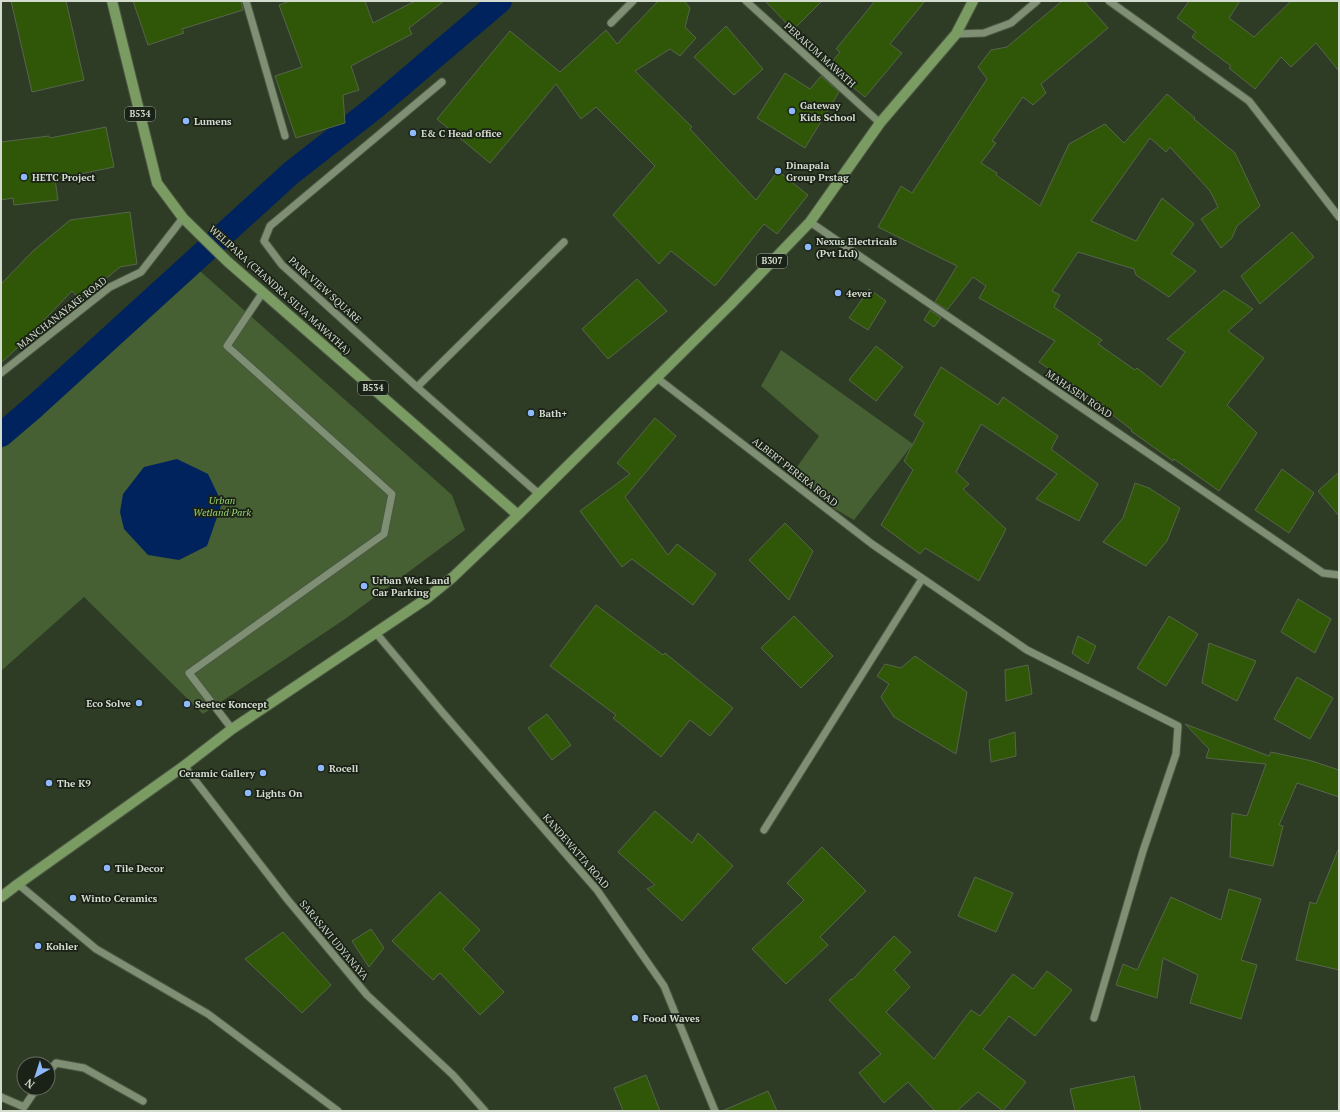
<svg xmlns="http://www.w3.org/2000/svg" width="1340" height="1112" viewBox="0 0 1340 1112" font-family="'PT Serif',serif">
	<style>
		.green { fill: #466033 }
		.water { fill: #00235d }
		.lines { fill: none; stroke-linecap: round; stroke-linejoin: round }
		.canal { stroke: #00235d; stroke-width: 24 }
		.building { fill: #305707; stroke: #56654c }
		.minor-casing { stroke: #4b5743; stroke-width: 9 }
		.major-casing { stroke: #4b5743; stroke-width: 12 }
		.minor { stroke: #7e8f74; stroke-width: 7 }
		.major { stroke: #7a9c63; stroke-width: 10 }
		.poi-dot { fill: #8eb9fc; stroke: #1a2116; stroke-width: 1.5 }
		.labels { text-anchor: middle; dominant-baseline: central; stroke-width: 3.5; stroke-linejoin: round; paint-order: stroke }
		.shield { fill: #1a2116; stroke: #9ca497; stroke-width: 1 }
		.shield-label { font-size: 9px; font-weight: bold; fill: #d3dcce }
		.street-label { font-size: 10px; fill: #d3dcce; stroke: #1a2116 }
		.poi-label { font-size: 10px; font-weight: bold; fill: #d3dcce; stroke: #1a2116; text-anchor: start }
		.park-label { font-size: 10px; font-style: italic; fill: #9ad471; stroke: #1a2116 }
	</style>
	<rect width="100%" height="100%" fill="#2e3c25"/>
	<path class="green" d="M 192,264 L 452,495 L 465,530 L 345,619 L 203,714 L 84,597 L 1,671 L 1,449 Z
		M 781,350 L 913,444 L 854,520 L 787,481 L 819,436 L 761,386 Z"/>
	<path class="water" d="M 177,459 L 208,474 L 222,503 L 207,546 L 179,560 L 148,555 L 124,529 L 120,512 L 123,494 L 144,467 Z"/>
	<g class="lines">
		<path class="canal" d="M 1,435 L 35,406 L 291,173 L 374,108 L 500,1"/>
	</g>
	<path class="building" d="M 11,1 L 66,1 L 84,80 L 32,92 Z
		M 133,1 L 241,1 L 243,10 L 182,29 L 184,33 L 148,45 Z
		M 290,1 L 365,1 L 373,23 L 415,1 L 444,1 L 409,28 L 412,34 L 351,66 L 359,90 L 343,95 L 345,123 L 296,138 L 275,76 L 302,67 L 279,5 Z
		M 658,1 L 684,1 L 690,8 L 685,27 L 696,38 L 680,56 L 670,49 L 635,71 L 692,127 L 690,129 L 756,200 L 778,171 L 808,195 L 777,234 L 764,224 L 715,286 L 671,251 L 659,264 L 613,215 L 655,166 L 596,107 L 581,119 L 556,84 L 490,163 L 437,119 L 510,31 L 560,72 L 606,30 L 617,44 Z
		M 765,1 L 822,1 L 793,30 Z
		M 875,1 L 925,1 L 890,44 L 902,53 L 865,97 L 845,81 L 844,83 L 827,68 L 840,52 L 836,49 Z
		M 1062,1 L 1084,1 L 1108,28 L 1041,84 L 1046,93 L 1033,105 L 1023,97 L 992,141 L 996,143 L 981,163 L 997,173 L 996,175 L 1040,206 L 1069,144 L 1105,124 L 1124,143 L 1167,94 L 1195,118 L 1194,119 L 1235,153 L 1260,206 L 1237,226 L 1232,238 L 1221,248 L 1201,219 L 1218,207 L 1210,191 L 1170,147 L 1166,152 L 1150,138 L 1091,221 L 1136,241 L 1162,198 L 1194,224 L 1171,254 L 1196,271 L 1169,297 L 1136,275 L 1134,269 L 1078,252 L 1052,291 L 1060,295 L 1054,307 L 1102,340 L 1098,344 L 1135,370 L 1137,368 L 1161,387 L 1185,352 L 1167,339 L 1224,290 L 1253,309 L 1228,331 L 1264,358 L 1227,405 L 1257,433 L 1219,491 L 1174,459 L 1173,461 L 1131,431 L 1132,430 L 1105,409 L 1106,407 L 1039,362 L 1055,341 L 979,298 L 986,286 L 973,277 L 947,310 L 935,302 L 957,266 L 878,227 L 901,186 L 912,193 L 987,79 L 978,67 L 991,50 L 1007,47 Z
		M 1189,1 L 1240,1 L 1229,18 L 1254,37 L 1291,1 L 1339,1 L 1339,71 L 1316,43 L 1291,67 L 1281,57 L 1255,89 L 1229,68 L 1231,66 L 1192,37 L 1196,32 L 1177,18 Z
		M 726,26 L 763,69 L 734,95 L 694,57 Z
		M 785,73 L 810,89 L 821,76 L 839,92 L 805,148 L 757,118 Z
		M 106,127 L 114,167 L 55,179 L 58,200 L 14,205 L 13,198 L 1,200 L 1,142 L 49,136 L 50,138 Z
		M 130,212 L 137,264 L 120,267 L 80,300 L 72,291 L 44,320 L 45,322 L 1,363 L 1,284 L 33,251 L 70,220 Z
		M 1292,232 L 1314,257 L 1260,304 L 1241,276 Z
		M 637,279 L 667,311 L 608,359 L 582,329 Z
		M 869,289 L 886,301 L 868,330 L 849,318 Z
		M 930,310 L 941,318 L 934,327 L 924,320 Z
		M 876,346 L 903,367 L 876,401 L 849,380 Z
		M 941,367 L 998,405 L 1003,397 L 1058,436 L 1051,449 L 1098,484 L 1079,521 L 1036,499 L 1057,474 L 981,424 L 956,472 L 969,484 L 963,489 L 1006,529 L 979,581 L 925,548 L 920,554 L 881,525 L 913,470 L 904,461 L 924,423 L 914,415 Z
		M 655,418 L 676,436 L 625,497 L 668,555 L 677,544 L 716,574 L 693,605 L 632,559 L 622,567 L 580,511 L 630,474 L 617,463 Z
		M 1282,469 L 1314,493 L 1289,533 L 1255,510 Z
		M 1339,472 L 1339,516 L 1318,491 Z
		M 1135,483 L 1149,488 L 1180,508 L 1167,541 L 1146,566 L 1103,542 L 1123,518 Z
		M 785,523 L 813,551 L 789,600 L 749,560 Z
		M 1298,599 L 1331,619 L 1315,653 L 1281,632 Z
		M 596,605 L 663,655 L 665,653 L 733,708 L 710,736 L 690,720 L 661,757 L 613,718 L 616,715 L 550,666 Z
		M 794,616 L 833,656 L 801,688 L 761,648 Z
		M 1169,616 L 1198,634 L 1166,686 L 1137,668 Z
		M 1078,636 L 1096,646 L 1088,664 L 1072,653 Z
		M 1209,643 L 1256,661 L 1237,701 L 1202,683 Z
		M 915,656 L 967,692 L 956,754 L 894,717 L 881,697 L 889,684 L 877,676 L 885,664 L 901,668 Z
		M 1028,665 L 1032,694 L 1006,701 L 1005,670 Z
		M 1297,677 L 1333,698 L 1310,739 L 1274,719 Z
		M 547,714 L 571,745 L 552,760 L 528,728 Z
		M 1185,724 L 1269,756 L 1271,752 L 1312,761 L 1339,770 L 1339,797 L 1297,783 L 1279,825 L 1283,826 L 1273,866 L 1230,857 L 1232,813 L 1247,816 L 1266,764 L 1206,758 L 1209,749 Z
		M 1015,732 L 1016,756 L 991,762 L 989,740 Z
		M 655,811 L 692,843 L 698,833 L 733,866 L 682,921 L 647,889 L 655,885 L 618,852 Z
		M 822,847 L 866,891 L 820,937 L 828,945 L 786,984 L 752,949 L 804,900 L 787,883 Z
		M 1338,850 L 1339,850 L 1339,970 L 1296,960 L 1310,902 L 1316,904 Z
		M 975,877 L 1013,893 L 996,932 L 958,916 Z
		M 1229,889 L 1261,899 L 1241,960 L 1257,965 L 1241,1019 L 1190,1003 L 1198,975 L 1163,958 L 1157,998 L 1116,985 L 1123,964 L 1137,970 L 1171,897 L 1221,920 Z
		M 440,892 L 480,930 L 463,949 L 504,992 L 480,1015 L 440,973 L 433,980 L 392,941 Z
		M 371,929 L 384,948 L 369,967 L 352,941 Z
		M 283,932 L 331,985 L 302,1013 L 245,959 Z
		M 894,936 L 911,952 L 894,970 L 910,987 L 886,1012 L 934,1059 L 971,1010 L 980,1016 L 1013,974 L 1033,989 L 1047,971 L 1072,990 L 1035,1036 L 1009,1016 L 983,1049 L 1026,1082 L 1003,1111 L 978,1092 L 957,1111 L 935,1111 L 908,1082 L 884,1103 L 859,1073 L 881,1054 L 829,1000 L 851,979 L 852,980 Z
		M 646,1075 L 660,1111 L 623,1111 L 614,1088 Z
		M 1134,1076 L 1141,1111 L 1075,1111 L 1070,1089 Z
		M 768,1091 L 777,1111 L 722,1111 Z"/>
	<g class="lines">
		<defs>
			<path id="minor" d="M 246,1 L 285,136
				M 746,1 L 880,123
				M 1109,1 L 1249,101 L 1339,217
				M 611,23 L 633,1
				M 956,34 L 984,33 L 1011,23 L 1037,1
				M 442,82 L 270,226 L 264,241 L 282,265 L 417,387 L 539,494
				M 810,222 L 1323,573 L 1339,575
				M 1,373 L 110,287 L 141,272 L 183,218
				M 657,378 L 872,544 L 1027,650 L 1178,726 L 1176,754 L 1143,851 L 1094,1018
				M 417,387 L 564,242
				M 376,633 L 443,713 L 597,890 L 664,986 L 715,1111
				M 232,729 L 189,673 L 384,534 L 392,494 L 227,346 L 263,292
				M 184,766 L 287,899 L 367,995 L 453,1075 L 485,1111
				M 764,830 L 922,579
				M 18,884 L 96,949 L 208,1014 L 338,1111
				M 48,1073 L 56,1063 L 84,1068 L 143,1101
				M 1,1097 L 24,1107 L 37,1088"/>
			<path id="major" d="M 112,1 L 157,183 L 183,218 L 228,262 L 518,515
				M 1,897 L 18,884 L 184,766 L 232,729 L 426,599 L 453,577 L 518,515 L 731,304 L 810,222 L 880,123 L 956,34 L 973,1"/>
		</defs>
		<use href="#minor" class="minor-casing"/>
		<use href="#major" class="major-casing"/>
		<use href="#minor" class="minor"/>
		<use href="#major" class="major"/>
	</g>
	<g class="poi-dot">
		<circle cx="792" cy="111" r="4"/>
		<circle cx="186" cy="121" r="4"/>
		<circle cx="413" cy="133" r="4"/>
		<circle cx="778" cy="171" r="4"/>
		<circle cx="24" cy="177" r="4"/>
		<circle cx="808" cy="247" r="4"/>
		<circle cx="838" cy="293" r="4"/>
		<circle cx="531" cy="413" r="4"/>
		<circle cx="364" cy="586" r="4"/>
		<circle cx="139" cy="703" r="4"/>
		<circle cx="187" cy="704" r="4"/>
		<circle cx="321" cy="768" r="4"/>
		<circle cx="263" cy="773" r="4"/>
		<circle cx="49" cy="783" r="4"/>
		<circle cx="248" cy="793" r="4"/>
		<circle cx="107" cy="868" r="4"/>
		<circle cx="73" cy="898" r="4"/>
		<circle cx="38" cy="946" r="4"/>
		<circle cx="635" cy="1018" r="4"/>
	</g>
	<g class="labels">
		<g class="shield">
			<rect x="125" y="107" width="30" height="14" rx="3"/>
			<rect x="757" y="254" width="30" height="14" rx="3"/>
			<rect x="358" y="381" width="30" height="14" rx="3"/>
		</g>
		<g class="shield-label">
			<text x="140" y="114">B534</text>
			<text x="772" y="261">B307</text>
			<text x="373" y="388">B534</text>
		</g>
		<g class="street-label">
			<text transform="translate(820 55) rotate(42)">PERAKUM MAWATH</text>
			<text transform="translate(280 290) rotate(42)">WELIPARA (CHANDRA SILVA MAWATHA)</text>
			<text transform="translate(325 290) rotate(42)">PARK VIEW SQUARE</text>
			<text transform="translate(62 313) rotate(-38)">MANCHANAYAKE ROAD</text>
			<text transform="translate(1079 394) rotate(34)">MAHASEN ROAD</text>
			<text transform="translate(795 472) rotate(38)">ALBERT PERERA ROAD</text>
			<text transform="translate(576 851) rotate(49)">KANDEWATTA ROAD</text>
			<text transform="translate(334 940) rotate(50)">SARASAVI UDYANAYA</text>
		</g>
		<g class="poi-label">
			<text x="800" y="105">Gateway<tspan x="800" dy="12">Kids School</tspan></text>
			<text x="194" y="121">Lumens</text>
			<text x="421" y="133">E&amp; C Head office</text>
			<text x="786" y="165">Dinapala<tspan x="786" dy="12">Group Prstag</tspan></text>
			<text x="32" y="177">HETC Project</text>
			<text x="816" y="241">Nexus Electricals<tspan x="816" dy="12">(Pvt Ltd)</tspan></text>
			<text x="846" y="293">4ever</text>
			<text x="539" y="413">Bath+</text>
			<text x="372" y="580">Urban Wet Land<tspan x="372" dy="12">Car Parking</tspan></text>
			<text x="131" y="703" text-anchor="end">Eco Solve</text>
			<text x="195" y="704">Seetec Koncept</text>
			<text x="329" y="768">Rocell</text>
			<text x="255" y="773" text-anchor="end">Ceramic Gallery</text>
			<text x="57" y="783">The K9</text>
			<text x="256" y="793">Lights On</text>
			<text x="115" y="868">Tile Decor</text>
			<text x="81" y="898">Winto Ceramics</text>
			<text x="46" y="946">Kohler</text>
			<text x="643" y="1018">Food Waves</text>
		</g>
		<g class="park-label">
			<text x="222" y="500">Urban<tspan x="222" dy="12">Wetland Park</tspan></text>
		</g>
	</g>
	<rect width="1340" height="1112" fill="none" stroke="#d3dcce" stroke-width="4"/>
	<g transform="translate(36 1076) rotate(219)"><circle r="19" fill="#1a2116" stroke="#646c60"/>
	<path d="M0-3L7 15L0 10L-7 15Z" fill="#8eb9fc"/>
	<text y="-6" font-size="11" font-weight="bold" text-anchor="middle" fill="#d3dcce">N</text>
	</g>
</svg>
